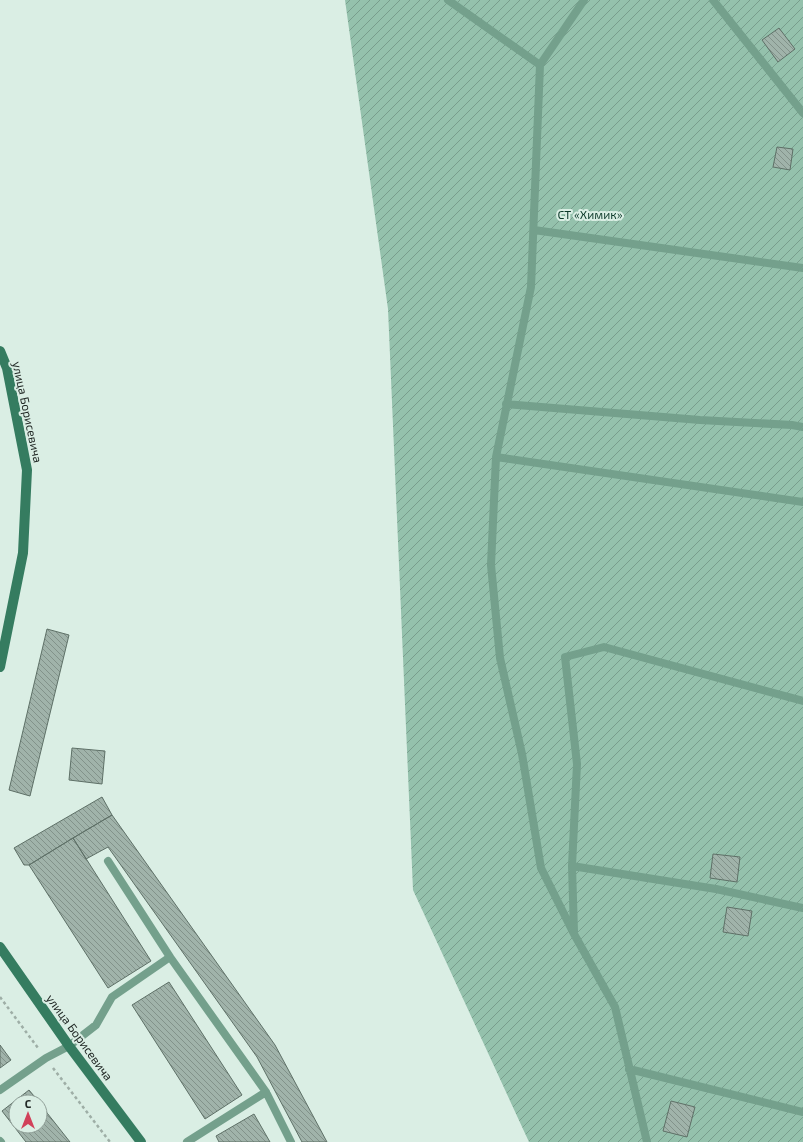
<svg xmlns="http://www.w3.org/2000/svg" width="803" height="1142" viewBox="0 0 803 1142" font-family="'Exo 2',sans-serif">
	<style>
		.garden { fill: url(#garden-furrows) }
		.building { fill: url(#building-back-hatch); stroke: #5e7067 }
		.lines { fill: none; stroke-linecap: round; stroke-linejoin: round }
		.path { stroke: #9eaea6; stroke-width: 2.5; stroke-dasharray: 3 3; stroke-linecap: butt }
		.lane { stroke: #74a08c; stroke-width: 8 }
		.secondary { stroke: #357c60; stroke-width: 10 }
		.labels { text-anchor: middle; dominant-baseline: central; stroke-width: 4; stroke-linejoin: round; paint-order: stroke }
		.park-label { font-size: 12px; fill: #093727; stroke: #daeee4 }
		.street-label { font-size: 12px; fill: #222926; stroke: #daeee4 }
	</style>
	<defs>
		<pattern id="garden-furrows" width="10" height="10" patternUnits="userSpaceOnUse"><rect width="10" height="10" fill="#94c1ac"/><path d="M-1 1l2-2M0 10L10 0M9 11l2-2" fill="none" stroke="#789d8c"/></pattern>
		<pattern id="building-back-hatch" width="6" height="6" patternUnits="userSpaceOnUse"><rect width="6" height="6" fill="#a0b3aa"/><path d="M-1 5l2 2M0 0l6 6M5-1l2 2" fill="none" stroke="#82928a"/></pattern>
	</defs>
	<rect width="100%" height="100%" fill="#daeee4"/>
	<path class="garden" d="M 345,0 L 803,0 L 803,1142 L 529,1142 L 413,890 L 388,309 Z"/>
	<path class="building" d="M 779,28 L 795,49 L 778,62 L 762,40 Z
		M 777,147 L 793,149 L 790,170 L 773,167 Z
		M 47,629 L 69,635 L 30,796 L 9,790 Z
		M 72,748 L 105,751 L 102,784 L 69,780 Z
		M 102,797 L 112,815 L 73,838 L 29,865 L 24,865 L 14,848 Z
		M 112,815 L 275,1045 L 327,1142 L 302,1142 L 257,1057 L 108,847 L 86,859 L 73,838 Z
		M 73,838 L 151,961 L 108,988 L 29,865 Z
		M 713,854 L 740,857 L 737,882 L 710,878 Z
		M 727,907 L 752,911 L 748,936 L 723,932 Z
		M 169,982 L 242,1095 L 205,1119 L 132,1005 Z
		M 0,1045 L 11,1060 L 0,1068 Z
		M 29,1090 L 39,1102 L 16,1102 L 16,1126 L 40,1126 L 40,1104 L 70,1142 L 26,1142 L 2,1111 Z
		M 671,1101 L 695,1107 L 687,1137 L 663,1131 Z
		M 254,1114 L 270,1142 L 219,1142 L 216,1136 Z"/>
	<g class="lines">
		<path class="path" d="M 0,997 L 38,1048
			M 53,1068 L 110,1142"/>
		<path class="lane" d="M 448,0 L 540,65 L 584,0
			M 713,0 L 803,113
			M 540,65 L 531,287 L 496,457 L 491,565 L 500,658 L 522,754 L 541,868 L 574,934 L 615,1007 L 647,1142
			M 534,230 L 803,268
			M 506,404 L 700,420 L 792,425 L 803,427
			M 496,457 L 803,502
			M 108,861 L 170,957
			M 572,866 L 577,764 L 565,657 L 604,647 L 803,701
			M 574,932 L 572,866 L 716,889 L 803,908
			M 629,1069 L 803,1112
			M 0,1090 L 46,1058 L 69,1046 L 96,1025 L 112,997 L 170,957 L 266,1092 L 291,1142
			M 0,1141 L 1,1142
			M 187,1142 L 266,1092"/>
		<path class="secondary" d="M 0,351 L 7,368 L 27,470 L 23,553 L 0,667
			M 0,947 L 69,1046 L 141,1142"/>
	</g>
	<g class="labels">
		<g class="park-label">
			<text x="590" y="214">СТ «Химик»</text>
		</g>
		<g class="street-label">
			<text transform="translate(28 412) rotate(78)">улица Борисевича</text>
			<text transform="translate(80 1037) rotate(54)">улица Борисевича</text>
		</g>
	</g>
	<g transform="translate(28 1114)"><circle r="19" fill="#daeee4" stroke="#909f98"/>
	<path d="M0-3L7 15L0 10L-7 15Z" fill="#d1415a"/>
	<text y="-6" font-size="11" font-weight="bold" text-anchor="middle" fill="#222926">С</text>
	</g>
</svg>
